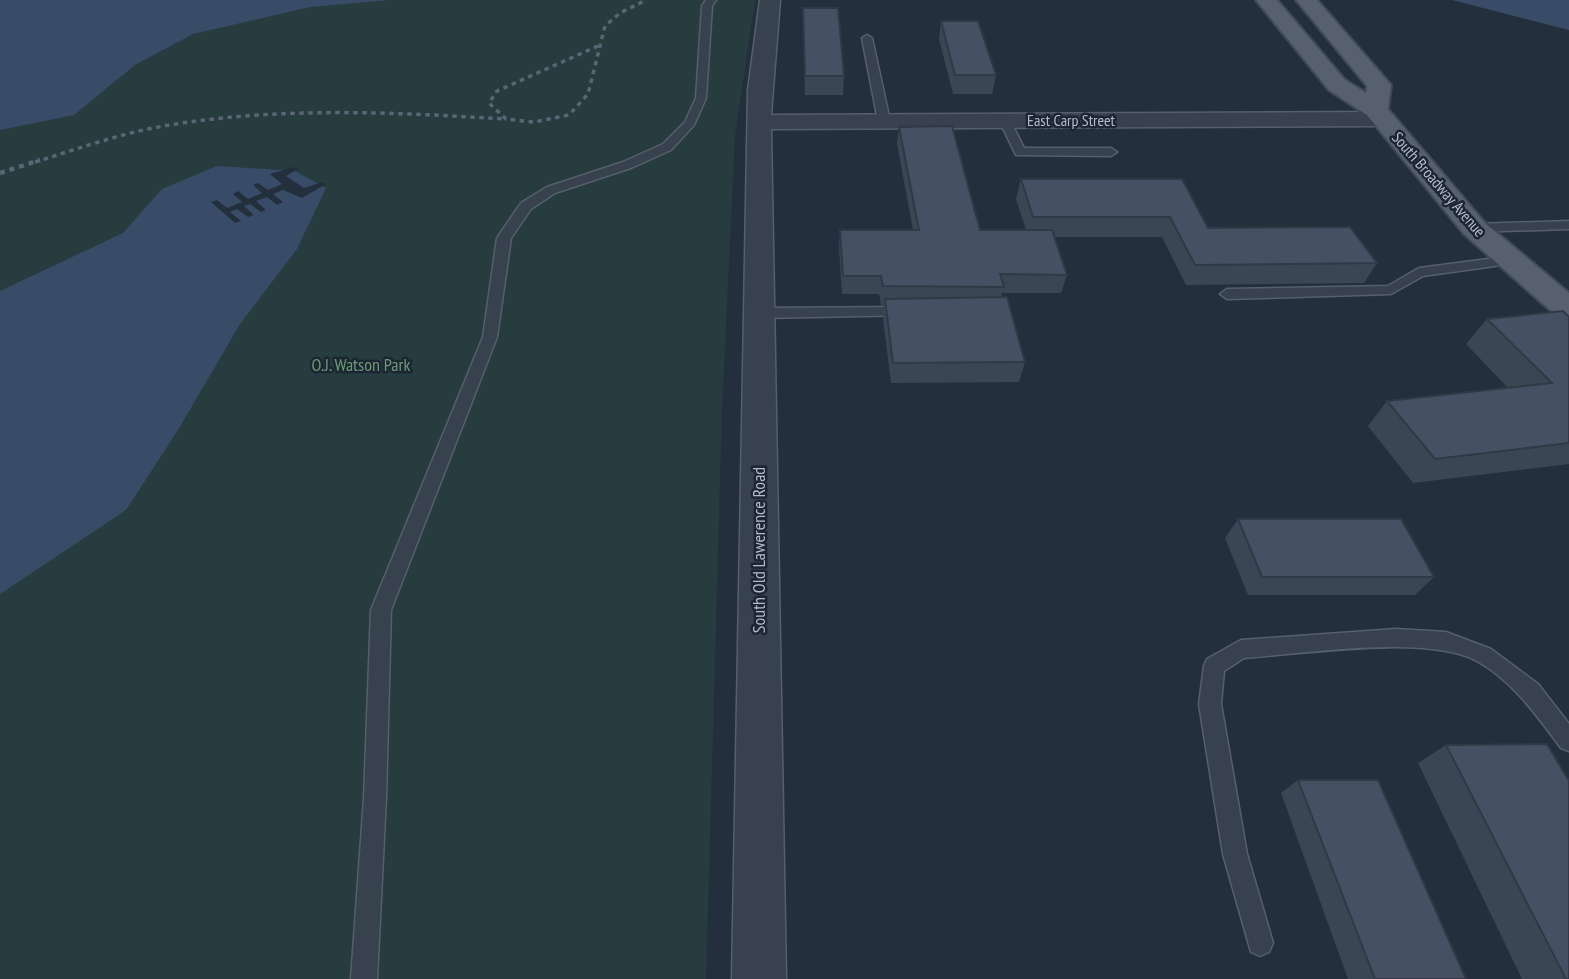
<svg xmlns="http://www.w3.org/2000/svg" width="1569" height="979" viewBox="0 0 1569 979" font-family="'PT Sans Narrow',sans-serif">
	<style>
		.green { fill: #263c3f }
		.water { fill: #394c67 }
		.pier { fill: #242f3e }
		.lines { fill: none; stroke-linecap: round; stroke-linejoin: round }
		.lane-casing { stroke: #565f6c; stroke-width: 3 }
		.street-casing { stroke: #565f6c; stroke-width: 3 }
		.primary-casing { stroke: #414a57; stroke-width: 4 }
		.lane { fill: #38414e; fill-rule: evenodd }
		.street { fill: #38414e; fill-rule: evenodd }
		.primary { fill: #56606e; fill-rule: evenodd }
		.rail-far1 { stroke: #5a6575; stroke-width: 3.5; stroke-dasharray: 4.5 4.5; stroke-linecap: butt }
		.rail { stroke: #5a6575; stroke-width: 4.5; stroke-dasharray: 5 5; stroke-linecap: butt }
		.wall { fill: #3b4654 }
		.building { fill: #455162; stroke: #303945; stroke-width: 2 }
		.labels { text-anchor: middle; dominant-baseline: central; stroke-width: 5; stroke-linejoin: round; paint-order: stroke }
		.far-street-label { font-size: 16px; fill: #b4bcc9; stroke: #1d2633 }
		.park-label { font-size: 18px; fill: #6b9a76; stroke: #1d2633 }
		.street-label { font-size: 18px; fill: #b4bcc9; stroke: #1d2633 }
	</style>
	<rect width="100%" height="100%" fill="#242f3e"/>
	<path class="green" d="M 0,0 L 755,0 L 735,136 L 722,410 L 706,979 L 0,979 Z"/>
	<path class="water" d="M 0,0 L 390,0 L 310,7 L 193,34 L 135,65 L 74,115 L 0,130 Z
		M 1452,0 L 1569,0 L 1569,30 Z
		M 217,166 L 295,171 L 326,188 L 297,249 L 240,324 L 178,430 L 126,510 L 0,594 L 0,291 L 123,233 L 162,189 Z"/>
	<path class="pier" d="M 294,167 L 298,169 L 286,176 L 304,188 L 322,182 L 326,184 L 302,198 L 283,190 L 273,194 L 283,202 L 277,205 L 267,197 L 256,201 L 266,210 L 261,212 L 250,204 L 244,206 L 254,215 L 248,217 L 237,209 L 230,212 L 241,221 L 235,223 L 211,202 L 217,200 L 227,208 L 242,202 L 233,194 L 238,191 L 248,199 L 262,193 L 253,185 L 258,183 L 268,190 L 282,184 L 270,174 Z"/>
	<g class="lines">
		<defs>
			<path id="lane" d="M 706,0 L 716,0 L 712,6 L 706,98 L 694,125 L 671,150 L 631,168 L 555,193 L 531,209 L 511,238 L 497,337 L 391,610 L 386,798 L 377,979 L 351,979 L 364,798 L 371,610 L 483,337 L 497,238 L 521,203 L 547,187 L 623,162 L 663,144 L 685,122 L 696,98 L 702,6 Z
				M 867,35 L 872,38 L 890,121 L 884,124 L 878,121 L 862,38 Z
				M 1001,118 L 1009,118 L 1024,148 L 1111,148 L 1117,152 L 1111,156 L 1016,155 L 999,120 Z
				M 1569,221 L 1569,229 L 1474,232 L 1467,228 L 1474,224 Z
				M 1511,256 L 1518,260 L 1516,263 L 1423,276 L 1391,294 L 1227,299 L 1220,294 L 1227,289 L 1388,286 L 1419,268 Z
				M 908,307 L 913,309 L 913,315 L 757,318 L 750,313 L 757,308 Z
				M 1396,629 L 1446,632 L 1491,649 L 1538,684 L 1569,724 L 1569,751 L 1561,748 C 1537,716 1513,681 1477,661 C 1426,634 1303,654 1244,658 L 1224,671 L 1221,704 L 1247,854 L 1273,943 L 1269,952 L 1260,956 L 1251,952 L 1223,854 L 1199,704 L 1204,666 L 1207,659 L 1241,640 Z"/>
			<path id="street" d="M 760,0 L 780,0 L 771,115 L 1383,112 L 1391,114 L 1395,119 L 1391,124 L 1383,126 L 771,129 L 786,979 L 732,979 L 748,90 Z"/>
			<path id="primary" d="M 1256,0 L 1277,0 L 1345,80 L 1366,93 L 1367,86 L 1296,0 L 1317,0 L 1391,85 L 1388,109 L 1484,222 L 1569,293 L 1569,320 L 1558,317 L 1464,234 L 1367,115 L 1329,90 Z"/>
		</defs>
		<use href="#lane" class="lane-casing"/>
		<use href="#street" class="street-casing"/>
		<use href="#primary" class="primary-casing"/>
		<use href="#lane" class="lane"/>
		<use href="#street" class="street"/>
		<use href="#primary" class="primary"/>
		<path class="rail-far1" d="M 598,46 L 497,91 L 489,103 L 506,119 L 534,122 L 569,115 L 588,94 L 605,26 L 620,13 L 646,0
			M 35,162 C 74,150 113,136 153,128 C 269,106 389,112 506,119"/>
		<path class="rail" d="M 0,173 L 40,160"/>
	</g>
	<path class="wall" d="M 803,8 L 844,76 L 843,95 L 805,95 Z
		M 941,21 L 996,75 L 992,94 L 953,94 L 939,39 Z
		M 899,127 L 980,230 L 1026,230 L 1016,199 L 1021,179 L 1182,179 L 1208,228 L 1377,263 L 1364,283 L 1186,285 L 1162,237 L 1054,237 L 1067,275 L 1061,293 L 1002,293 L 1001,297 L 1025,362 L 1019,382 L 891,383 L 883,319 L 884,305 L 881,305 L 879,294 L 842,294 L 839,248 L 840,230 L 913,230 L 897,144 Z
		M 1569,317 L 1569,464 L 1413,483 L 1368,426 L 1387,401 L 1508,388 L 1466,344 L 1487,319 Z
		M 1238,519 L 1434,577 L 1415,595 L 1248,595 L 1225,538 Z
		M 1446,745 L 1569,979 L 1522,979 L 1418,763 Z
		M 1298,780 L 1466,979 L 1348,979 L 1281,793 Z"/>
	<path class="building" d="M 803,8 L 838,8 L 844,76 L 805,76 Z
		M 941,21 L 978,21 L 996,75 L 955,75 Z
		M 952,126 L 980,230 L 1052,230 L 1067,275 L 1000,274 L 1004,287 L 883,286 L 881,276 L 843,276 L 840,230 L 919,230 L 899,127 Z
		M 1021,179 L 1182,179 L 1208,228 L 1350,227 L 1377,263 L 1195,265 L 1170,217 L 1033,217 Z
		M 1007,297 L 1025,362 L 893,363 L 885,299 Z
		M 1563,311 L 1569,317 L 1569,443 L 1435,459 L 1387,401 L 1552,383 L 1487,319 Z
		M 1238,519 L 1401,519 L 1434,577 L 1262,577 Z
		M 1547,744 L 1569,781 L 1569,979 L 1566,979 L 1446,745 Z
		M 1298,780 L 1378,780 L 1466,979 L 1375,979 Z"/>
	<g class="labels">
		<g class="far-street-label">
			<text x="1071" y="120">East Carp Street</text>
			<text transform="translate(1439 184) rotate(49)">South Broadway Avenue</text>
		</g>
		<g class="park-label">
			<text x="361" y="364">O.J. Watson Park</text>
		</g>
		<g class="street-label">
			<text transform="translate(758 550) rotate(-90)">South Old Lawerence Road</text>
		</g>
	</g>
</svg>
